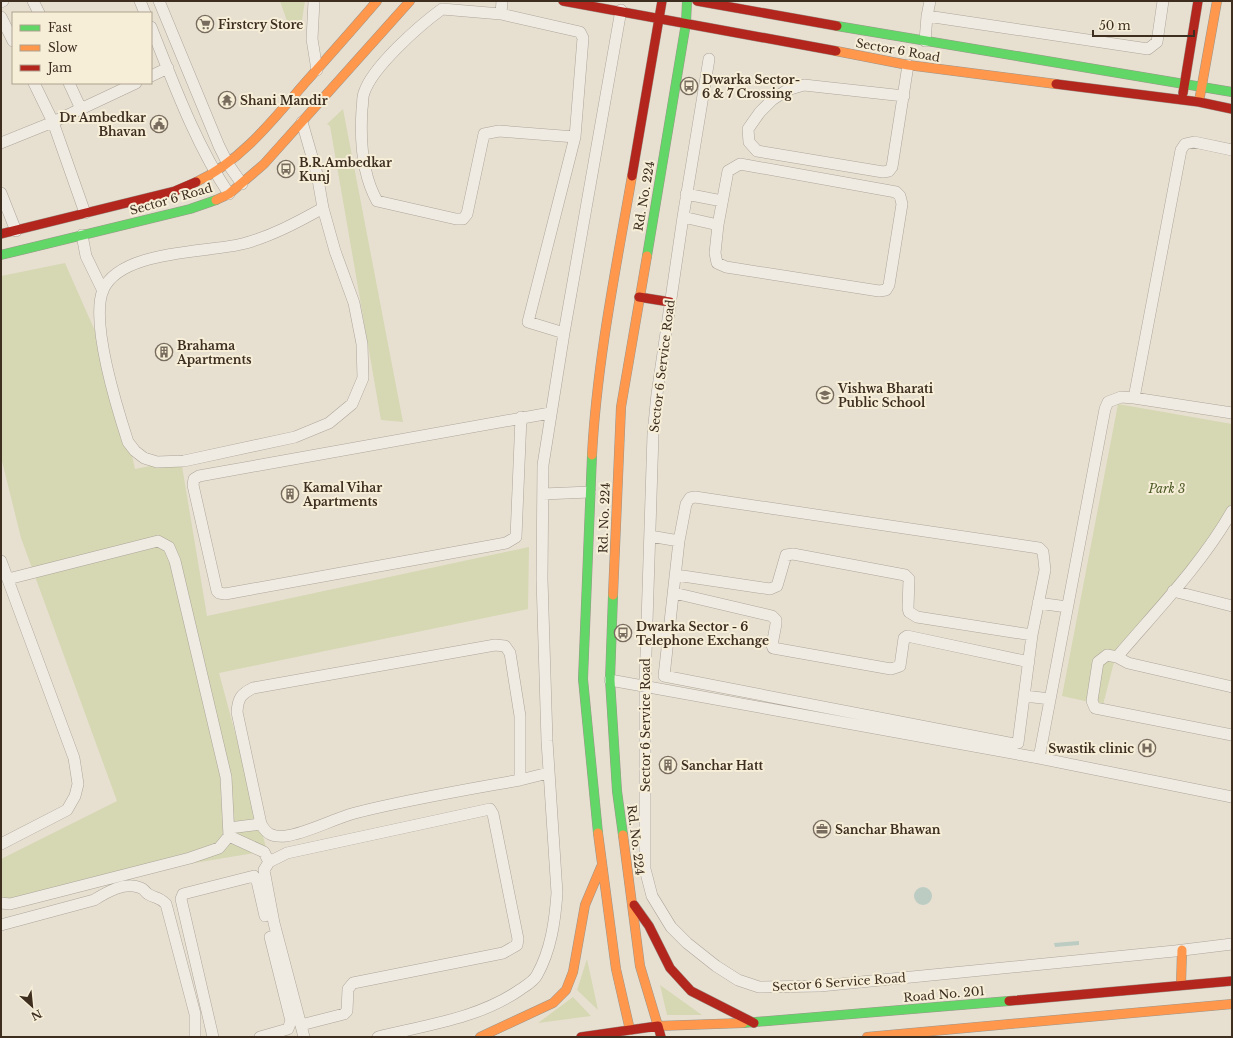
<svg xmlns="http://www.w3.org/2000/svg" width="1233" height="1038" viewBox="0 0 1233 1038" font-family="'Libre Baskerville',serif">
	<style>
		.green { fill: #d6d7b3 }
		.water { fill: #bcccc2 }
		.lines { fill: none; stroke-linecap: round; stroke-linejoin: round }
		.street-casing { stroke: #ada599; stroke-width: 12 }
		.fast-casing { stroke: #9c958a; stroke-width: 10 }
		.slow-casing { stroke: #9c958a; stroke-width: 10 }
		.jam-casing { stroke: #9c958a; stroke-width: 10 }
		.street { stroke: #efebe3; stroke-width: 11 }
		.fast { stroke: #63d668; stroke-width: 9 }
		.slow { stroke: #ff974d; stroke-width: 9 }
		.jam { stroke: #b3261e; stroke-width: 9 }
		.labels { text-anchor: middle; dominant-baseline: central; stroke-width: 4; stroke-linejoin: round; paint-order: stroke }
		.poi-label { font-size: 12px; font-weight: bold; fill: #3d2e20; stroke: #f7eed8; text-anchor: start }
		.street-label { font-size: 12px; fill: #3d2e20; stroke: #f7eed8 }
		.park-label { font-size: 12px; font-style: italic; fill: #4d5a26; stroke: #f7eed8 }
	</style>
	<rect width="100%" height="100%" fill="#e7e0d1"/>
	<path class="green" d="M 280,1 L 305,1 L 302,20 L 289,27 Z
		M 343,109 L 403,422 L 381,420 L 330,126 L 327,124 Z
		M 65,263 L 114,374 L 135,469 L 181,460 L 207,616 L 529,547 L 528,609 L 219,673 L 267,851 L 164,868 L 1,909 L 1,859 L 117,801 L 21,538 L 1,457 L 1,276 Z
		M 1118,404 L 1232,424 L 1232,509 L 1114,662 L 1103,705 L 1062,696 Z
		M 587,959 L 598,1010 L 577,990 Z
		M 660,985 L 702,1015 L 667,1015 Z
		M 573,997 L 591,1016 L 538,1023 Z"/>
	<path class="water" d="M914 896a9 9 0 1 1 18 0a9 9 0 1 1-18 0Z
		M 1079,941 L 1079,945 L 1055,947 L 1054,943 Z"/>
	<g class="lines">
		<defs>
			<path id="street" d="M 33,1 L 39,13
				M 140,1 L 145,13
				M 159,1 L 219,146 L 228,164 L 242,184
				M 314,1 L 312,39 L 317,70
				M 502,1 L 501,14 L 580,32 L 583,38 L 575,137 L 528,322 L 564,333
				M 930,1 L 927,16 L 1148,49 L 1157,42 L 1163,1
				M 1,2 L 3,1
				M 501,14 L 442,9 C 420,25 372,67 364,93 C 362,98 363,104 362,109 C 360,139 362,174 377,201 L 456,219 L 463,219 L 467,214 L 484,134 L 499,131 L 575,137
				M 1,17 L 13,41
				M 151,27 C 173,82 196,145 229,194
				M 925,41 L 927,16
				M 709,59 L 683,217 L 657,394 L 653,434 L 645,685 L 645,869 L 652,896 L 671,927 L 687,943 L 716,966 L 738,980 L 759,987 L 820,986 L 1175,951 L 1232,944
				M 151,76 L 168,68
				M 34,83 L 53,122 L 85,213
				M 69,83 L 81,109
				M 904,96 L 804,85 L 787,90 L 772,100 L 760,112 L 748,129 L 749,142 L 757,151 L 883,172 L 889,171 L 892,167 L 908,65
				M 302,122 L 317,174 L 323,208 L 335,251 L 354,303 L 362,344 L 363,378 L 352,404 L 329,423 L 295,437 L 184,461 L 157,462 L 144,458 L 135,451 L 128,442 C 117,408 90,322 103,290 C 120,250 205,253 242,244 C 270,237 298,222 323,208
				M 1,143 L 53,122 L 136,83
				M 1,193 L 16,231
				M 686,194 L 722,201
				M 683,217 L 718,225 L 728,171 L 740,164 L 896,192 L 900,196 L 902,204 L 889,285 L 886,290 L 879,291 L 726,267 L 717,263 L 715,253 L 718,225
				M 82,235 L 86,256 L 103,291
				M 1134,398 L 1181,150 L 1185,144 L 1194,142 L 1232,150
				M 521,417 L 516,537 L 506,543 L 225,594 L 219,593 L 217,591 L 193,485 L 194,479 L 199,476 L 550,413
				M 543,494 L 590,492
				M 695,497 L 1039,548 L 1043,552 L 1045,570 L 1032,635 L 1018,743 L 1014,744 L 664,676 L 679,541 L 686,504 L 690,498 Z
				M 1232,511 C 1202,564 1156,611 1117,657 L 1128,663 L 1232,687
				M 650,536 L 679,541
				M 1,561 L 74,758 L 78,784 L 75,796 L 67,810 L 1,844
				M 676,575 L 770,589 L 777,586 L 786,555 L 793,554 L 905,575 L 909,579 L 908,608 L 909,612 L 917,617 L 1032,635
				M 1173,591 L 1232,606
				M 674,593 L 772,616 L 776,620 L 776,624 L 772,645 L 773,648 L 891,669 L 900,666 L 904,638 L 907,636 L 1029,662
				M 1038,603 L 1067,607
				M 647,631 L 668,633
				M 1117,657 L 1107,655 L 1098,662 L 1092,701 L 1095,708 L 1232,735
				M 610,680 L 1039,758 L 1232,797
				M 1025,696 L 1050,699
				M 1039,758 L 1105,409 L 1108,402 L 1121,397 L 1134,398 L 1232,413
				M 520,780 L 520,716 L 510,653 L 505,646 L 495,645 L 253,688 C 241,694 238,698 237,712 L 261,824 C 267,835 273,837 286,836 C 307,833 333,819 355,813 C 410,799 465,790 520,780 L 548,773
				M 229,828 L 261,824
				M 229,836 L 264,852 L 269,862
				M 1,903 L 10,904 L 190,858 L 219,848 L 229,836 L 226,777 L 175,561 L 169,547 L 158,541 L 8,579
				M 1,925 L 94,900 C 107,892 125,881 141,888 C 144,889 145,892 148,894 C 156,899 158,896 166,904 L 195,1014 L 195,1037
				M 301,1025 L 344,1014 L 347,1011 L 348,989 L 353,983 L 503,953 L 517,945 L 518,939 L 493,814 L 490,809 L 287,853 L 269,862 L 264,870 L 274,923 L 304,1037
				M 213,1037 L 181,899 L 183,894 L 254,876 L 257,881 L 265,916
				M 260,1037 L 288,1029 L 291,1021 L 270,937
				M 378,1037 C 427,1025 480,1018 521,989 C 527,985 534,981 537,975 C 551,950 555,921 557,893 L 547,741 L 542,579 L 543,465 L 564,333 L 621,10"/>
			<path id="fast" d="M 837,26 L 1232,92
				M 1,255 L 190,209 L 216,200
				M 647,256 L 686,23 L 687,1
				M 592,455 L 583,679 L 598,833
				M 613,595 L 610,680 L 617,791 L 623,835
				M 743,1023 L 1009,1001"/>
			<path id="slow" d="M 836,51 L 908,65 L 1056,84
				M 1200,96 L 1217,1
				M 196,182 C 240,162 273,120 304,84 C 329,56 353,29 377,1
				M 216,200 L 229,194 L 264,164 L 410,1
				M 592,455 C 597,361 616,268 632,176
				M 613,595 L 621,407 L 647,256
				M 598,833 L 616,969 L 630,1030
				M 623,835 L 640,966 L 658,1026 L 743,1023
				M 1181,985 L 1182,950
				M 480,1037 L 553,1003 L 566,990 L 573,972 L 585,905 L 601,867
				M 867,1037 L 1232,1004"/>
			<path id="jam" d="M 563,1 L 836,51
				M 697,1 L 837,26
				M 1056,84 L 1199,102 L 1232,109
				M 1183,93 L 1198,1
				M 632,176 L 662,1
				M 1,234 L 175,191 L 196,182
				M 639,297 L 670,302
				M 634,905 L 649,926 L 670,968 L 691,991 L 754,1023
				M 1009,1001 L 1232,981
				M 581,1037 L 658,1026 L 661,1037"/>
		</defs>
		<use href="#street" class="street-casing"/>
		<use href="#fast" class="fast-casing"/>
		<use href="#slow" class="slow-casing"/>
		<use href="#jam" class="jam-casing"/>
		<use href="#street" class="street"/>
		<use href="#fast" class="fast"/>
		<use href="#slow" class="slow"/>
		<use href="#jam" class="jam"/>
	</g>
	<defs>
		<symbol id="supermarket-ring" viewBox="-11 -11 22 22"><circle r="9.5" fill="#f7eed8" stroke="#786c5e" stroke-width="1.5"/><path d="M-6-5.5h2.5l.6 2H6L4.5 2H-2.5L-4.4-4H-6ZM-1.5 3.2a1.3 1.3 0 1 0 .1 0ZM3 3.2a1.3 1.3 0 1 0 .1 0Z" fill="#786c5e"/></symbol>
		<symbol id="bus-ring" viewBox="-11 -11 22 22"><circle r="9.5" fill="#f7eed8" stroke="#786c5e" stroke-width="1.5"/><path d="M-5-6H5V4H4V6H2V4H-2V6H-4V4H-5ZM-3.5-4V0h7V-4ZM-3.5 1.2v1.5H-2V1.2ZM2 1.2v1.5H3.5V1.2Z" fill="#786c5e"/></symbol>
		<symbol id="temple-ring" viewBox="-11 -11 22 22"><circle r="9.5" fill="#f7eed8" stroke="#786c5e" stroke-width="1.5"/><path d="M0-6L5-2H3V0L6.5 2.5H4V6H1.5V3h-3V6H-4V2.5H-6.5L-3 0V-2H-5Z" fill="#786c5e"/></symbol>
		<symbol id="civic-ring" viewBox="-11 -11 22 22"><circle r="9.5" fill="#f7eed8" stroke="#786c5e" stroke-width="1.5"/><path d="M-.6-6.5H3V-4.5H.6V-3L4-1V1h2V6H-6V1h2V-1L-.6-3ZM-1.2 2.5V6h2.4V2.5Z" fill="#786c5e"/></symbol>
		<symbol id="building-ring" viewBox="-11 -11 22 22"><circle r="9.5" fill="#f7eed8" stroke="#786c5e" stroke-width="1.5"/><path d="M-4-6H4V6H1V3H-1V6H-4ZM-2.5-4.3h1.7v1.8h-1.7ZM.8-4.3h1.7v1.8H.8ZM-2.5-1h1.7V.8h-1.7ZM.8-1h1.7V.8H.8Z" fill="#786c5e"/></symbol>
		<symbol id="school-ring" viewBox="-11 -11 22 22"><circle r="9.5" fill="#f7eed8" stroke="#786c5e" stroke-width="1.5"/><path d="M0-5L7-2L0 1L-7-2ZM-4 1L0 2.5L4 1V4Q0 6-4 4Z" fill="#786c5e"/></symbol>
		<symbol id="hospital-ring" viewBox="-11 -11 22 22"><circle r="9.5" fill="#f7eed8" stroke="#786c5e" stroke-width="1.5"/><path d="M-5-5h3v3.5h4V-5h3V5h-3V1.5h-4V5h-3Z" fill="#786c5e"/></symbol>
		<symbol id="office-ring" viewBox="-11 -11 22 22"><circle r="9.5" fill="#f7eed8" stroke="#786c5e" stroke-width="1.5"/><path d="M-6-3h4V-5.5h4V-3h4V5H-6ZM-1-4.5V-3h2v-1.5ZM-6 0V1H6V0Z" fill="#786c5e"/></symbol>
	</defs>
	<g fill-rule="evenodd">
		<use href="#supermarket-ring" x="195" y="14" width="20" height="20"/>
		<use href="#bus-ring" x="679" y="76" width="20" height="20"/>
		<use href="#temple-ring" x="217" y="90" width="20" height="20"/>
		<use href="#civic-ring" x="149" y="114" width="20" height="20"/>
		<use href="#bus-ring" x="276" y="159" width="20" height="20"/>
		<use href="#building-ring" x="154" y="342" width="20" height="20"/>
		<use href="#school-ring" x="815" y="385" width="20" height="20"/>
		<use href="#building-ring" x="280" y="484" width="20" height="20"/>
		<use href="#bus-ring" x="613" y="623" width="20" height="20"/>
		<use href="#hospital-ring" x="1137" y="738" width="20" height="20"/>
		<use href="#building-ring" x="658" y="755" width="20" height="20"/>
		<use href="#office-ring" x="812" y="819" width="20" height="20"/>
	</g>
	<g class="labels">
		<g class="poi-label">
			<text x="218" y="24">Firstcry Store</text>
			<text x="702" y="79">Dwarka Sector-<tspan x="702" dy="14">6 &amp; 7 Crossing</tspan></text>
			<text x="240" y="100">Shani Mandir</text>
			<text x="146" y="117" text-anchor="end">Dr Ambedkar<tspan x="146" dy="14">Bhavan</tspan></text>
			<text x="299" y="162">B.R.Ambedkar<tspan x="299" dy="14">Kunj</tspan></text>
			<text x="177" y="345">Brahama<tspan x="177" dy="14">Apartments</tspan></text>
			<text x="838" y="388">Vishwa Bharati<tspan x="838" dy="14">Public School</tspan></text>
			<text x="303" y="487">Kamal Vihar<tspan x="303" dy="14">Apartments</tspan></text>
			<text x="636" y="626">Dwarka Sector - 6<tspan x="636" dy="14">Telephone Exchange</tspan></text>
			<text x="1134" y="748" text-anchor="end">Swastik clinic</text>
			<text x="681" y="765">Sanchar Hatt</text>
			<text x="835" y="829">Sanchar Bhawan</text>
		</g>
		<g class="street-label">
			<text transform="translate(898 50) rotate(10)">Sector 6 Road</text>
			<text transform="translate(644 196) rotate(-80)">Rd. No. 224</text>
			<text transform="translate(171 199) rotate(-16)">Sector 6 Road</text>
			<text transform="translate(662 366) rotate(-83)">Sector 6 Service Road</text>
			<text transform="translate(604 518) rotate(-88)">Rd. No. 224</text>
			<text transform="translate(645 725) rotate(-90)">Sector 6 Service Road</text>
			<text transform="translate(636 840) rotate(83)">Rd. No. 224</text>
			<text transform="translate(839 982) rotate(-4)">Sector 6 Service Road</text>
			<text transform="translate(944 994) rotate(-5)">Road No. 201</text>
		</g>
		<g class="park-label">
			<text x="1167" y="488">Park 3</text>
		</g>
	</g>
	<rect width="1233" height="1038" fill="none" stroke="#3d2e20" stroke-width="4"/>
	<rect x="12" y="12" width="140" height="72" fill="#f7eed8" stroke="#ada18e"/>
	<rect x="20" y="25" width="20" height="6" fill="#63d668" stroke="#ada18e"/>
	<text x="48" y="32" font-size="12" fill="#3d2e20">Fast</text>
	<rect x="20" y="45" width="20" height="6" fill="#ff974d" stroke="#ada18e"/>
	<text x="48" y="52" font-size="12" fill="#3d2e20">Slow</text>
	<rect x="20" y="65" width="20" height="6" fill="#b3261e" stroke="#ada18e"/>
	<text x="48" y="72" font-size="12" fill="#3d2e20">Jam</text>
	<g transform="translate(32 1006) rotate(153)" stroke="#f7eed8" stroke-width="3" paint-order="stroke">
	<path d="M0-3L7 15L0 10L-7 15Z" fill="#3d2e20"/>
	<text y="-6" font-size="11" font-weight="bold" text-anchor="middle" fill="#3d2e20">N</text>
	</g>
	<path d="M1093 30v6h101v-6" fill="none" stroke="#3d2e20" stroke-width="2"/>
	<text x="1099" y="30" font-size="12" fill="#3d2e20" stroke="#f7eed8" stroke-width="3" paint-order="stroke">50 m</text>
</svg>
